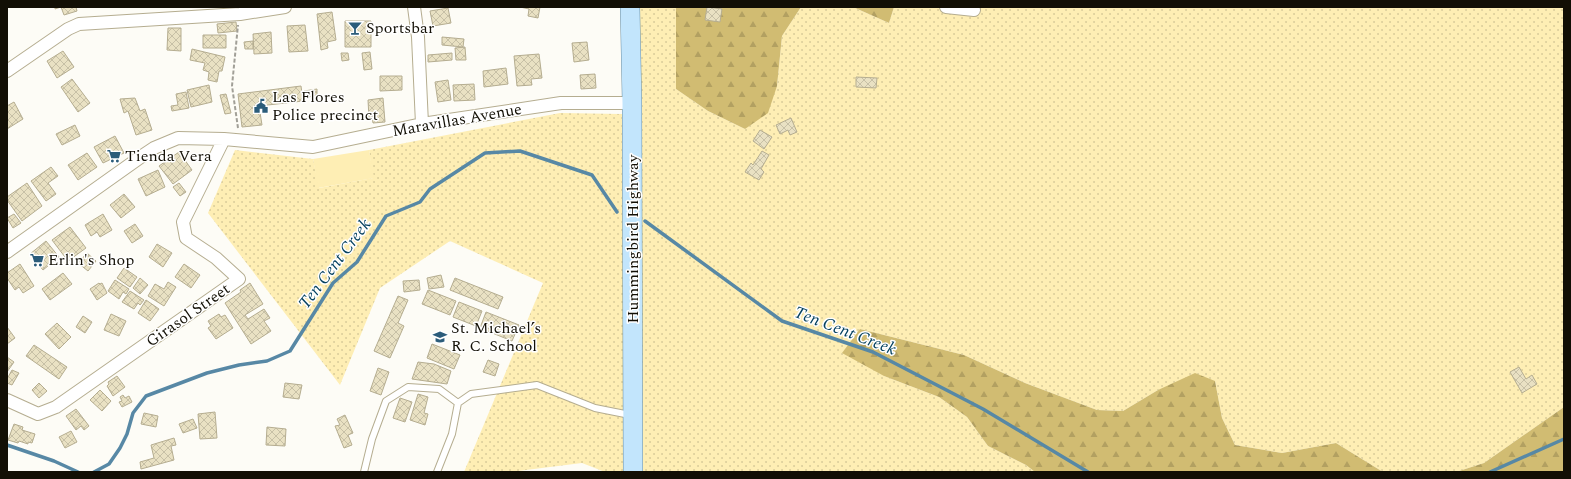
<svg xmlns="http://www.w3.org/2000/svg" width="1571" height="479" viewBox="0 0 1571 479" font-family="Spectral,serif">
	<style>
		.grass { fill: url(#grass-dots) }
		.forest { fill: url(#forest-firs) }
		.garden { fill: #feeeb4 }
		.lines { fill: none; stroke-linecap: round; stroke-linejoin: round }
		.stream { stroke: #5788a5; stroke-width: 3.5 }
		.building { fill: url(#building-cross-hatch); stroke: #b5ad90 }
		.lane-casing { stroke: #b5ad90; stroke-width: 8 }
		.street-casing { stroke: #b5ad90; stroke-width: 14 }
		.primary-casing { stroke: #6a8fa4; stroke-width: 20 }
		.path { stroke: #a19f97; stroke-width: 2; stroke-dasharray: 4 2; stroke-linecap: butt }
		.lane { stroke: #fff; stroke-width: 6 }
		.street { stroke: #fff; stroke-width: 12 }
		.primary { stroke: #c2e5fc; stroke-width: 19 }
		.labels { text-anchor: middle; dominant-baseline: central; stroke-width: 3; stroke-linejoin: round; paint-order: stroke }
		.poi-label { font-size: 16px; fill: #120f05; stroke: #fff; text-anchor: start }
		.street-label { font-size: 16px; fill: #120f05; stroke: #fff }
		.water-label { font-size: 17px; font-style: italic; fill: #064260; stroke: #fff }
	</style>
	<defs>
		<pattern id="grass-dots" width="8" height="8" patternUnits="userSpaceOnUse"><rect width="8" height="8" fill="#feeeb4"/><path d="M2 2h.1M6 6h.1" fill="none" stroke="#d9cb99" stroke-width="1.8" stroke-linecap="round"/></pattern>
		<pattern id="forest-firs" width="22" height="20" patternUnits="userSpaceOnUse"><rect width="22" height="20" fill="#d1bc72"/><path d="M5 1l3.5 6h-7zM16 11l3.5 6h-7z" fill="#b2a061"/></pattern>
		<pattern id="building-cross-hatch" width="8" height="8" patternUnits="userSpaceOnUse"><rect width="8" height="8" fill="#e9e1c3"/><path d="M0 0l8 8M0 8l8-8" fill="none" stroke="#c7c0a6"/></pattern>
	</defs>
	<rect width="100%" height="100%" fill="#fdfcf6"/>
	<path class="grass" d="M 639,7 L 676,7 L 676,89 L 708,111 L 745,129 L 777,86 L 782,36 L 801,7 L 853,7 L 889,23 L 894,7 L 1564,7 L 1564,407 L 1484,463 L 1456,472 L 1383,472 L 1336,443 L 1282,453 L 1235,445 L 1222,418 L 1215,381 L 1158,390 L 1123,411 L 1097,410 L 1025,383 L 964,355 L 860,329 L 884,376 L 939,397 L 967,417 L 988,446 L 1026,465 L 1035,472 L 640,472 Z
		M 560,113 L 622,114 L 624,472 L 605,472 L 582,463 L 510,472 L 464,472 L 543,283 L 450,241 L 380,288 L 340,385 L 208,213 L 235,150 L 313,159 L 319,188 L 373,178 L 369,150 Z"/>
	<path class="forest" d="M 676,7 L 801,7 L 782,36 L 777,86 L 768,113 L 745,129 L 708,111 L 676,89 Z
		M 853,7 L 894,7 L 889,23 Z
		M 860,329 L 964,355 L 1025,383 L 1097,410 L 1123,411 L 1158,390 L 1195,373 L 1215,381 L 1222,418 L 1235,445 L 1282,453 L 1336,443 L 1383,472 L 1035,472 L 1026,465 L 988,446 L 967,417 L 939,397 L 884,376 L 842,353 Z
		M 1564,407 L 1564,472 L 1456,472 L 1484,463 Z"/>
	<path class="garden" d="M 369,150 L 374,178 L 318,188 L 313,159 Z"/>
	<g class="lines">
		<path class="stream" d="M 645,221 L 782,321 L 873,352 L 983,409 L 1088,472
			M 7,445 L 54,461 L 78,472
			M 94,472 L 109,464 L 120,448 L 127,434 L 133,413 L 146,396 L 207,373 L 239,365 L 267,361 L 290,351 L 333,283 L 357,262 L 386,216 L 420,202 L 430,189 L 485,153 L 520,151 L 592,175 L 617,212
			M 1490,472 L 1564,439"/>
	</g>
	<path class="building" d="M 55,7 L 76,7 L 77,11 L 64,15 L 61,7 L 55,9 Z
		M 520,7 L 540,7 L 538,18 L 528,16 L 529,9 Z
		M 707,7 L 722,9 L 720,22 L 705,20 Z
		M 448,8 L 451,23 L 433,26 L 430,11 Z
		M 332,12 L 336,40 L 327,42 L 328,48 L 321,50 L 317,14 Z
		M 345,21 L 371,21 L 371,47 L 345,47 Z
		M 236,22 L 237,31 L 218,33 L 217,24 Z
		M 305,25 L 308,51 L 289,52 L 287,26 Z
		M 168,28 L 181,28 L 181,51 L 167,50 Z
		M 271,32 L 272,53 L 254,54 L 253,34 Z
		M 203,35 L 226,35 L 226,48 L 203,48 Z
		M 442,37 L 464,39 L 463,47 L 442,45 Z
		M 253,41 L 253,49 L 245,49 L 244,42 Z
		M 587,42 L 589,60 L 574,62 L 572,43 Z
		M 465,47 L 466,60 L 456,60 L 455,48 Z
		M 192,49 L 225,57 L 222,71 L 219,71 L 217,82 L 208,80 L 209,72 L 203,70 L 205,63 L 190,60 Z
		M 63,51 L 74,67 L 57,78 L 47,61 Z
		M 370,52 L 372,69 L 364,70 L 362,53 Z
		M 341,53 L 348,53 L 349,60 L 342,61 Z
		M 452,53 L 452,60 L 428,62 L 428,55 Z
		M 539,54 L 542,78 L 531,79 L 532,85 L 517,86 L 514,56 Z
		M 506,68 L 508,84 L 484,87 L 483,71 Z
		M 595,74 L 596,88 L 581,89 L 580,75 Z
		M 380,76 L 402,76 L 402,90 L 380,91 Z
		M 856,77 L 877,78 L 876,88 L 856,87 Z
		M 72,79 L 90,103 L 78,112 L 61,87 Z
		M 448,80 L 451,100 L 438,102 L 435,82 Z
		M 474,84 L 475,100 L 454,101 L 453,85 Z
		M 209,85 L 212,102 L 191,107 L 187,90 Z
		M 301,86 L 303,101 L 259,106 L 262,125 L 242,127 L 238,94 Z
		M 317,89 L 317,95 L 305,98 L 304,91 Z
		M 186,92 L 189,108 L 172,111 L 171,106 L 178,105 L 176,94 Z
		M 226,94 L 231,113 L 225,114 L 220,95 Z
		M 135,98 L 140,111 L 145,109 L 152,130 L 136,135 L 128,111 L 124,113 L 120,99 Z
		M 383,98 L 385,122 L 373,123 L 372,117 L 369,118 L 368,100 Z
		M 14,102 L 23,119 L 7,129 L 7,106 Z
		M 791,118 L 797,132 L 790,135 L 788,130 L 780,134 L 776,125 Z
		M 75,125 L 80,136 L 62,145 L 56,134 Z
		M 760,130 L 772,137 L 764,149 L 753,141 Z
		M 115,136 L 124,153 L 103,163 L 94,147 Z
		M 762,151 L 769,155 L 761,169 L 764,172 L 759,180 L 745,172 L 751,163 L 753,165 Z
		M 179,152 L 192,170 L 173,184 L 159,166 Z
		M 87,153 L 97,167 L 78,180 L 68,165 Z
		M 51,167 L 58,176 L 48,183 L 56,194 L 46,201 L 31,181 Z
		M 158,170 L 165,187 L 146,196 L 138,179 Z
		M 27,183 L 42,206 L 22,221 L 7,200 L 7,197 Z
		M 179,183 L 186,192 L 180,196 L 173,187 Z
		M 124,194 L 135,207 L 121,218 L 110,205 Z
		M 14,214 L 21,223 L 13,228 L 7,218 Z
		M 103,214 L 112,230 L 100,237 L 97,232 L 91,236 L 85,225 Z
		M 135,224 L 143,236 L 132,243 L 124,231 Z
		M 70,227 L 86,248 L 68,261 L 52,240 Z
		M 46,241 L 59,257 L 43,270 L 30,254 Z
		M 157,244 L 172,253 L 163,267 L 149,257 Z
		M 87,253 L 96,261 L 88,271 L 78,263 Z
		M 20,264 L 34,286 L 23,293 L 19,287 L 15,290 L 7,278 L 7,273 Z
		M 184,264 L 200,275 L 191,288 L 175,277 Z
		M 124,268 L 137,277 L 130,287 L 117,278 Z
		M 63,273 L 72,284 L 50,300 L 42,289 Z
		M 441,275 L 444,287 L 429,289 L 427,278 Z
		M 140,278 L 148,285 L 140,294 L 133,288 Z
		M 455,278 L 503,297 L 498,309 L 450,290 Z
		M 115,280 L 129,289 L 126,294 L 123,292 L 119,299 L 108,291 Z
		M 419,280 L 420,290 L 404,292 L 403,281 Z
		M 168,282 L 176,287 L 164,306 L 148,296 L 155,284 L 164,289 Z
		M 99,283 L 100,284 L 102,283 L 107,293 L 97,300 L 90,289 Z
		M 250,283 L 263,304 L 245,315 L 248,319 L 264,309 L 270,318 L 264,321 L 271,331 L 251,344 L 225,303 L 241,292 L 240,290 Z
		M 428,290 L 456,301 L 450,315 L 422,304 Z
		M 130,291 L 144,300 L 140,305 L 138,303 L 134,309 L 122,302 Z
		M 398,296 L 408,300 L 398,323 L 404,326 L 390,358 L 374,351 Z
		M 146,300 L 159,309 L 150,321 L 138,313 Z
		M 459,302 L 482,311 L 476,326 L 453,317 Z
		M 486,312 L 519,325 L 512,341 L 480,328 Z
		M 111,314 L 126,321 L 119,336 L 104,330 Z
		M 219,314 L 221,317 L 225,315 L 233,328 L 216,339 L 208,328 L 211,326 L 208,321 Z
		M 83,316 L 92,322 L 85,333 L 76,327 Z
		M 57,323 L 71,337 L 59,349 L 45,334 Z
		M 7,327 L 15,338 L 7,344 Z
		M 432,344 L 460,355 L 454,369 L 427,358 Z
		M 34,345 L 67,367 L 59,379 L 26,356 Z
		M 7,357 L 14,362 L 7,372 Z
		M 488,360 L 499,364 L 495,376 L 483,372 Z
		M 418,362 L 434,364 L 451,371 L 447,384 L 412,379 Z
		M 1519,367 L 1526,379 L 1532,375 L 1537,384 L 1522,393 L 1510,372 Z
		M 378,368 L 389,372 L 381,395 L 370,391 Z
		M 12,370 L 19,373 L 12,385 L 7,383 L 7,379 Z
		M 117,376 L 125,387 L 113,396 L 107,386 L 109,384 L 108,382 Z
		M 39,383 L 47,391 L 39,398 L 32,390 Z
		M 285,383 L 302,385 L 299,399 L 283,397 Z
		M 100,390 L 111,401 L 102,411 L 90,400 Z
		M 418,394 L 428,397 L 424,413 L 428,414 L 425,425 L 410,420 Z
		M 123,395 L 125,398 L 129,396 L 132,402 L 122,407 L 119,402 L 122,401 L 120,397 Z
		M 400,398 L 412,402 L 405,422 L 393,418 Z
		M 76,409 L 89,426 L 84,430 L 81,426 L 76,430 L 66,416 Z
		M 215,412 L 217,438 L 200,439 L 198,414 Z
		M 144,413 L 158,416 L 156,427 L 141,424 Z
		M 345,415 L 353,433 L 348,435 L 352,445 L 344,448 L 335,426 L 340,425 L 337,419 Z
		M 193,419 L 197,428 L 183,433 L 179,424 Z
		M 14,424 L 23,427 L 22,430 L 35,434 L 32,443 L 28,442 L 28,444 L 19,441 L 18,443 L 8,440 Z
		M 267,427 L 286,429 L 285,446 L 266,445 Z
		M 71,431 L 77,442 L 65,448 L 59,437 Z
		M 174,438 L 176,445 L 171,446 L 174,460 L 141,469 L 140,462 L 154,458 L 151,445 Z"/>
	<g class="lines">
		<defs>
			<path id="lane" d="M 458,403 L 471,394 L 537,385 L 595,408 L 630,415
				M 364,472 L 372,439 L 386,401 L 408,387 L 439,389 L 458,403 L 452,434 L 437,472"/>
			<path id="street" d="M 414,7 L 418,37 L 422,124
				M 946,7 L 974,10
				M 7,71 L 68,29 L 79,24 L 240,14 L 285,7
				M 7,252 L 142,156 L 154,148 L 178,138 L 224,139 L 313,147 L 422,124 L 561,103 L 632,103
				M 7,400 L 38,414 L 56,407 L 239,279 L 216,258 L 186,238 L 183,222 L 224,139"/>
			<path id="primary" d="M 630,7 L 632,103 L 633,472"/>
		</defs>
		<use href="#lane" class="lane-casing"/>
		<use href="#street" class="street-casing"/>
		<use href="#primary" class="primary-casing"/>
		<path class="path" d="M 238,128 L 232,86 L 238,25"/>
		<use href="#lane" class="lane"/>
		<use href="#street" class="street"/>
		<use href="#primary" class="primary"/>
	</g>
	<defs>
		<symbol id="bar-bare" viewBox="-9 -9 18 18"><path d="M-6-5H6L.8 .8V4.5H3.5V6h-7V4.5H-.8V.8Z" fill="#2b5c7a" stroke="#fff" stroke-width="2.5" paint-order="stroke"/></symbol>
		<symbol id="civic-bare" viewBox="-9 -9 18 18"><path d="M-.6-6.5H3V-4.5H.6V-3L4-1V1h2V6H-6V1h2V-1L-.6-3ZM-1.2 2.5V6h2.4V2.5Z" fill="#2b5c7a" stroke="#fff" stroke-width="2.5" paint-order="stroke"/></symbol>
		<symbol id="supermarket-bare" viewBox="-9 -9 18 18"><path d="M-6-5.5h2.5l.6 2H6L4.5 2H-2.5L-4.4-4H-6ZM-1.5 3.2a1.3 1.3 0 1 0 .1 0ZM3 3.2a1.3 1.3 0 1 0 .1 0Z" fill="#2b5c7a" stroke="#fff" stroke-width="2.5" paint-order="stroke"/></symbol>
		<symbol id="school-bare" viewBox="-9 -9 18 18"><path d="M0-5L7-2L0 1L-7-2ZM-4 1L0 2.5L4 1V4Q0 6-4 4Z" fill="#2b5c7a" stroke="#fff" stroke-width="2.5" paint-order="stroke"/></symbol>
	</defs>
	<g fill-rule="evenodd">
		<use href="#bar-bare" x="345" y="18" width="20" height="20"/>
		<use href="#civic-bare" x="251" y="96" width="20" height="20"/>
		<use href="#supermarket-bare" x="104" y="146" width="20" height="20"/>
		<use href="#supermarket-bare" x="27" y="250" width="20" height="20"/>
		<use href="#school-bare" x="430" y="327" width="20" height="20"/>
	</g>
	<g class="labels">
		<g class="poi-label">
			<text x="366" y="28">Sportsbar</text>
			<text x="272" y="97">Las Flores<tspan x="272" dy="18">Police precinct</tspan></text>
			<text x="125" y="156">Tienda Vera</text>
			<text x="48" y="260">Erlin's Shop</text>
			<text x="451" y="328">St. Michael’s<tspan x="451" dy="18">R. C. School</tspan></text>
		</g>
		<g class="street-label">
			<text transform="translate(457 120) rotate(-10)">Maravillas Avenue</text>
			<text transform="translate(633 239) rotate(-90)">Hummingbird Highway</text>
			<text transform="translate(188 315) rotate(-35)">Girasol Street</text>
		</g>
		<g class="water-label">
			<text transform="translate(335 264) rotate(-53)">Ten Cent Creek</text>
			<text transform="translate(845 331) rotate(21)">Ten Cent Creek</text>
		</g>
	</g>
	<rect width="1571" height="479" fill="none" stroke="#120f05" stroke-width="16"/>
</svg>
